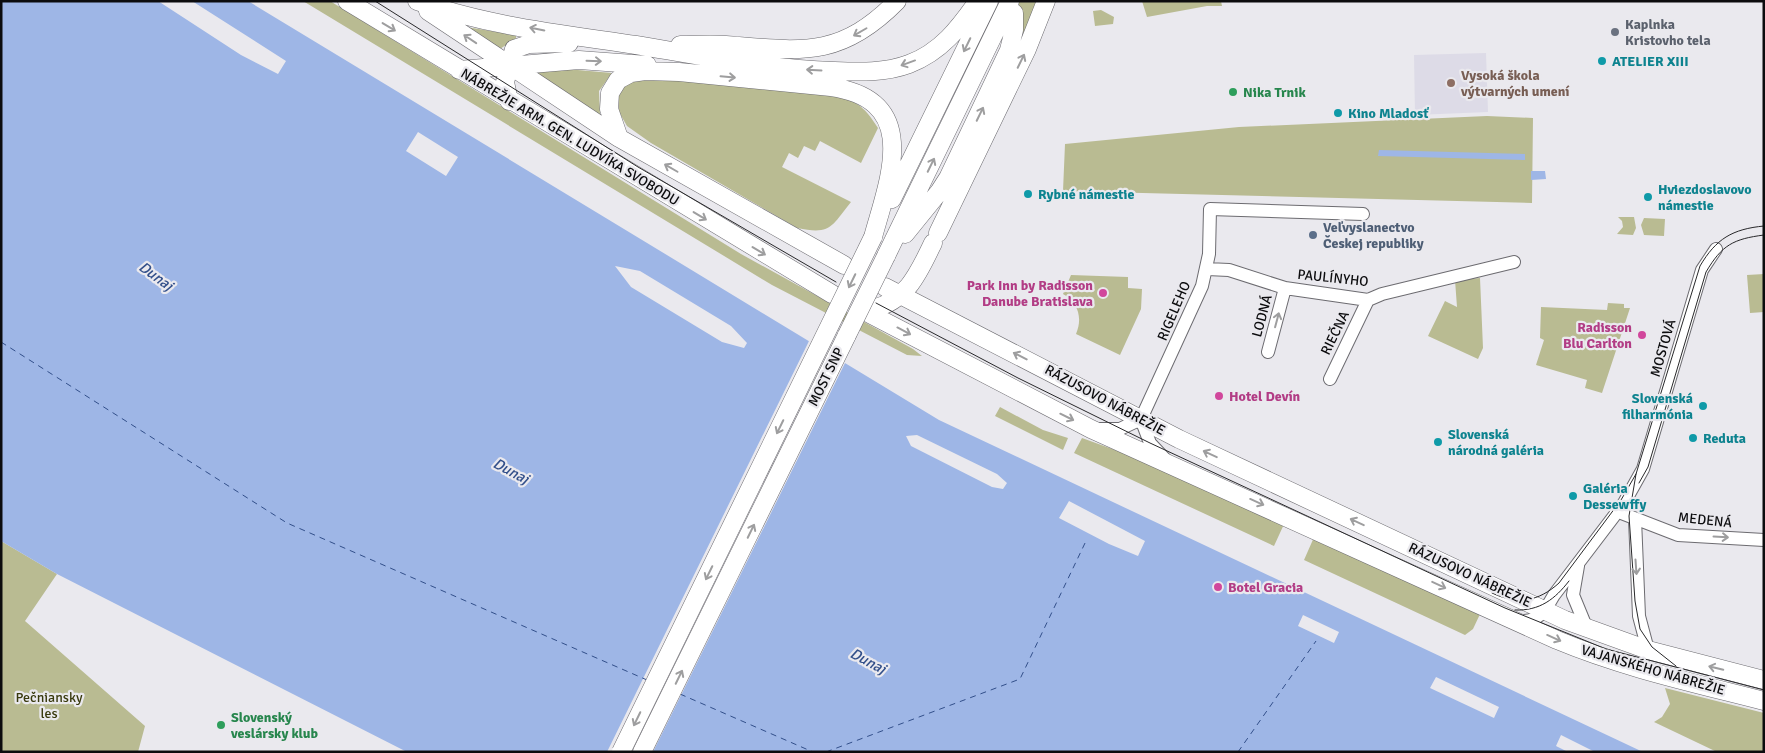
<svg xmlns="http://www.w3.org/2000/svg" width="1765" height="753" viewBox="0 0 1765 753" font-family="Signika,sans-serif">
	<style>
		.built { fill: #dddbe7 }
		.green { fill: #b9bb92 }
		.water { fill: #9eb6e6 }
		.pier { fill: #eae9ee }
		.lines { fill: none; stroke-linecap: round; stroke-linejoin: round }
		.ferry { stroke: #324f8a; stroke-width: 1; stroke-dasharray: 6 5; stroke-linecap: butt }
		.minor-casing { stroke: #6c6b70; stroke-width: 14 }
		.secondary-casing { stroke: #6c6b70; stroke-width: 19 }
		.minor { stroke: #fff; stroke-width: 12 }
		.secondary { stroke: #fff; stroke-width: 18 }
		.tram { stroke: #28282a; stroke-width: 1 }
		.secondary-bridge-casing { stroke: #6c6b70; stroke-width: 19; stroke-linecap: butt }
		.secondary-bridge { stroke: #fff; stroke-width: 18 }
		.oneway { stroke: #9e9e9f }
		.worship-dot { fill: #6b7280; stroke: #eae9ee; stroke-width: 2 }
		.culture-dot { fill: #0f9aa8; stroke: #eae9ee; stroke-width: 2 }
		.education-dot { fill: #8d6e63; stroke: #eae9ee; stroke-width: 2 }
		.leisure-dot { fill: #2e9e5b; stroke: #eae9ee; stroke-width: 2 }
		.service-dot { fill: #5c6f8a; stroke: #eae9ee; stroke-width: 2 }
		.hotel-dot { fill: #d1479c; stroke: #eae9ee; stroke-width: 2 }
		.labels { text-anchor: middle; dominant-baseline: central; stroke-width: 4.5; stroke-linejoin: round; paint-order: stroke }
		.worship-label { font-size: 14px; font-weight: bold; fill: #5b616d; stroke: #eae9ee; text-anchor: start }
		.culture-label { font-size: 14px; font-weight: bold; fill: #0d838f; stroke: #eae9ee; text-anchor: start }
		.education-label { font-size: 14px; font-weight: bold; fill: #785e54; stroke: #eae9ee; text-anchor: start }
		.leisure-label { font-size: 14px; font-weight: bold; fill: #27864d; stroke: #eae9ee; text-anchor: start }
		.street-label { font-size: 14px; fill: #0c0c0e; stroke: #eae9ee }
		.service-label { font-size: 14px; font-weight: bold; fill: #4e5e75; stroke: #eae9ee; text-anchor: start }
		.hotel-label { font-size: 14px; font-weight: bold; fill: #b23c85; stroke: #eae9ee; text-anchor: end }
		.park-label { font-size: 14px; fill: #38390d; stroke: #eae9ee }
		.water-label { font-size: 15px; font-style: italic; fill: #324f8a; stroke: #eae9ee }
	</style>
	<rect width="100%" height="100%" fill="#eae9ee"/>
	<path class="built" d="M 1486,53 L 1488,112 L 1415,115 L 1414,55 Z"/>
	<path class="green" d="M 303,1 L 330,1 L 741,254 L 913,349 L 922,356 L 907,355 L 772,285 Z
		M 1018,1 L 1037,1 L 1017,52 L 1022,18 Z
		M 1142,1 L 1221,1 L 1222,6 L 1207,6 L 1147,17 Z
		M 1101,10 L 1114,17 L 1113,24 L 1095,26 L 1093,11 Z
		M 466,27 L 516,35 L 516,38 L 500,49 Z
		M 555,68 L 612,73 L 599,91 L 600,115 L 537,75 L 537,69 Z
		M 656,77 L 830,92 C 855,101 863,104 878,128 L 861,163 L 820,141 L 815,151 L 804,146 L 798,158 L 789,153 L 782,167 L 851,202 C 831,227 831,235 797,228 L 651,143 L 627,126 L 619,112 L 618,96 L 627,81 Z
		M 1487,116 L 1533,118 L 1532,203 L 1063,191 L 1065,144 L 1239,127 Z
		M 1618,217 L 1634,217 L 1636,228 L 1633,235 L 1617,234 L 1623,227 L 1622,221 Z
		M 1644,218 L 1665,219 L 1664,236 L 1644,235 L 1641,225 Z
		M 1764,274 L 1764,312 L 1750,313 L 1747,275 Z
		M 1071,275 L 1128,277 L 1128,288 L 1142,289 L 1141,309 L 1120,355 L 1076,334 C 1083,318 1078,302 1063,294 Z
		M 1480,278 L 1483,348 L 1478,359 L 1428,336 L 1445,301 L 1457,307 L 1455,280 Z
		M 1608,303 L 1624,304 L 1624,308 L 1630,308 L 1602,393 L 1585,388 L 1587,380 L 1536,365 L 1544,340 L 1540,338 L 1541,307 L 1607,310 Z
		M 1000,407 L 1043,430 L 1068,438 L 1063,450 L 995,416 Z
		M 1082,438 L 1181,474 L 1285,522 L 1274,546 L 1074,453 Z
		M 1315,535 L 1481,612 L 1473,629 L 1465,635 L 1304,560 Z
		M 1,541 L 57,574 L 25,621 L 145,726 L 138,752 L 1,752 Z
		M 1665,688 L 1764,713 L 1764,752 L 1717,752 L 1654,722 L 1662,717 L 1670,704 Z"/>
	<path class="water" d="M 1,1 L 248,1 L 939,420 L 1643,752 L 407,752 L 57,574 L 1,541 Z
		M 1379,150 L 1525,154 L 1525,160 L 1378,156 Z
		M 1531,171 L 1545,171 L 1546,179 L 1531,180 Z"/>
	<path class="pier" d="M 158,1 L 192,1 L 286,61 L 278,74 L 241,55 Z
		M 418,132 L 458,157 L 446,176 L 406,151 Z
		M 615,266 L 640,271 L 731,326 L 747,343 L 744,348 L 722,342 L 631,287 Z
		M 810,339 L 846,361 L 653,752 L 607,752 Z
		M 917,435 L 997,474 L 1007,483 L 1003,489 L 992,487 L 911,446 L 906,436 Z
		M 1069,501 L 1145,541 L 1138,556 L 1109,544 L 1059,518 Z
		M 1303,615 L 1339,632 L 1334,643 L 1298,626 Z
		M 1436,677 L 1499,707 L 1494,718 L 1430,688 Z
		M 1561,735 L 1595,752 L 1568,752 L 1556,746 Z"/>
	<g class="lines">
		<path class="ferry" d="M 1,342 L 287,523 L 647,680
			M 680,694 L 813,752
			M 826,752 L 1020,679 L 1086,541
			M 1238,752 L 1316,641"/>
		<defs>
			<path id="minor" d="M 1207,269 L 1229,270 L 1285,288 L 1368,300 L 1382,294 L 1514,262
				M 1268,352 L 1285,288
				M 1330,379 L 1368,300
				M 1141,419 L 1202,286 L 1209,254 L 1210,209 L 1363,214
				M 1141,419 L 1150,443 L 1165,459
				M 1094,429 L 1120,429 L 1141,419
				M 1616,511 L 1678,535 L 1764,540
				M 1635,519 L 1639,616 L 1648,650
				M 1578,566 L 1573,595 L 1587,629
				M 1519,621 C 1539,622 1545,611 1554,595 L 1624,503 L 1643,469 L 1702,270 L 1716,249"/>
			<path id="secondary" d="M 347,1 L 832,294
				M 417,1 C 487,26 563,34 636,45 C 702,56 767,69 834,71 C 860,72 885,73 909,64 C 941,52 959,28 978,1
				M 428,11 L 619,138 L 844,265
				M 680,45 C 695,45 711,44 726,45 C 801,51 840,59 897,1
				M 459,70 L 579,60 L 647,65
				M 509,101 L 505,82 L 514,49 L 529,44 L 569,43
				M 619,138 L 609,109 L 610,93 L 618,80 L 631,73 L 645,71 L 679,72 L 831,87 C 922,100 889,179 873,237
				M 892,199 L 989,1
				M 938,233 L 1027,49 L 1046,1
				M 905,234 L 939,192 L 948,178 L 1009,50 L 1014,30 L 1014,13
				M 886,256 L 1010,1
				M 885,287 L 1179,439 L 1565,620 L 1648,650 L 1764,680
				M 872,309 C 907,301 919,272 933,243
				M 870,314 L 1091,429 L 1557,640 C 1624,668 1694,683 1764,701
				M 642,752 L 847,335"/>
		</defs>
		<use href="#minor" class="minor-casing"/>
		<use href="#secondary" class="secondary-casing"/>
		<use href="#minor" class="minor"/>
		<use href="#secondary" class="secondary"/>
		<path class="tram" d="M 375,1 L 638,167 L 836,282
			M 876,303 L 1018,378 L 1150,443 L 1505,608 L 1606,649 L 1764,690
			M 1639,483 L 1648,467 L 1706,272 C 1722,245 1733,239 1764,235
			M 1492,593 C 1517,605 1538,602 1559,583 L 1621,500 L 1636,474
			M 1515,610 C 1540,611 1555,599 1569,581
			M 1676,666 L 1652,647 L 1640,629 L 1635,601 L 1629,516 L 1636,474 L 1700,266 C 1716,239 1732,229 1764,226"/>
		<defs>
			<path id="secondary-bridge" d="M 847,335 L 886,256
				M 621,752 L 873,237"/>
		</defs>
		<use href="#secondary-bridge" class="secondary-bridge-casing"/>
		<use href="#secondary-bridge" class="secondary-bridge"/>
	</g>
	<defs><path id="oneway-shaft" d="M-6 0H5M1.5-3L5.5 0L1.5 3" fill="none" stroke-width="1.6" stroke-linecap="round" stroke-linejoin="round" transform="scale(1.25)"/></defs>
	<g class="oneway">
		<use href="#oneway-shaft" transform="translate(389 27) rotate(31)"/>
		<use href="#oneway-shaft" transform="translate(537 29) rotate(-169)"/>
		<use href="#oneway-shaft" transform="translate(860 32) rotate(150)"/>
		<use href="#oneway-shaft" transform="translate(470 39) rotate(-146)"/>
		<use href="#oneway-shaft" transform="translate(967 45) rotate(116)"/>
		<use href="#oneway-shaft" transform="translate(594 61) rotate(2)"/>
		<use href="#oneway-shaft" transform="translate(1021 61) rotate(-64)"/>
		<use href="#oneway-shaft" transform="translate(908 63) rotate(160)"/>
		<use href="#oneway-shaft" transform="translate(814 70) rotate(-177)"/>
		<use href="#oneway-shaft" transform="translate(728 77) rotate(5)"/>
		<use href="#oneway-shaft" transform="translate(980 114) rotate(-64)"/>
		<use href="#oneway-shaft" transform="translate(931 165) rotate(-64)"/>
		<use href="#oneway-shaft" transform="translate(671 168) rotate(-150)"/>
		<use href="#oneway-shaft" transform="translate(700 216) rotate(31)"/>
		<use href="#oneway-shaft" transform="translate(759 251) rotate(31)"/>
		<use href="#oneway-shaft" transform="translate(852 281) rotate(116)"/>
		<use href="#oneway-shaft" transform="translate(1277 320) rotate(-75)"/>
		<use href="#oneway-shaft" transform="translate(904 331) rotate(28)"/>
		<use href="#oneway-shaft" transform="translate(1020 356) rotate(-153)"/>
		<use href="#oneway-shaft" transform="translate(1067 417) rotate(26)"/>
		<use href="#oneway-shaft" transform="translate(780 427) rotate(116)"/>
		<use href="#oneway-shaft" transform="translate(1210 454) rotate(-155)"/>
		<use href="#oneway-shaft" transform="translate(1257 502) rotate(24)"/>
		<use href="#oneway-shaft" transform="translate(1357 522) rotate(-155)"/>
		<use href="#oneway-shaft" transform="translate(751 531) rotate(-64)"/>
		<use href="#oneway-shaft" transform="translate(1721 537) rotate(3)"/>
		<use href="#oneway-shaft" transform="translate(1636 567) rotate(86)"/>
		<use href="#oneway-shaft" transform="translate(709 573) rotate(116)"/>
		<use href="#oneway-shaft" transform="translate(1439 585) rotate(25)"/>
		<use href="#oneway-shaft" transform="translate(1554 638) rotate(24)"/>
		<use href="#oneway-shaft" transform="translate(1716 668) rotate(-166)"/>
		<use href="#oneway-shaft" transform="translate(679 677) rotate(-64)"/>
		<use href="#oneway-shaft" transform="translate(637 719) rotate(116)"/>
	</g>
	<circle class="worship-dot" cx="1615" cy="32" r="5"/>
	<g class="culture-dot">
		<circle cx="1602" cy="61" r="5"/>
		<circle cx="1338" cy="113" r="5"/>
		<circle cx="1028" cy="194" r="5"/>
		<circle cx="1648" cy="197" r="5"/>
		<circle cx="1703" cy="406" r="5"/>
		<circle cx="1693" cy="438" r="5"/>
		<circle cx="1438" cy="442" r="5"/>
		<circle cx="1573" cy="496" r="5"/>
	</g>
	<circle class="education-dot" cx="1451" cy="83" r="5"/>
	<g class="leisure-dot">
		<circle cx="1233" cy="92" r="5"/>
		<circle cx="221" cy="725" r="5"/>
	</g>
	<circle class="service-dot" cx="1313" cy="235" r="5"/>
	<g class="hotel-dot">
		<circle cx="1103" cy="293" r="5"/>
		<circle cx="1642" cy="335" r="5"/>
		<circle cx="1219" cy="396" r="5"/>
		<circle cx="1218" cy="587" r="5"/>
	</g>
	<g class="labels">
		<g class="worship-label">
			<text x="1625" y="24">Kaplnka<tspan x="1625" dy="16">Kristovho tela</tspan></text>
		</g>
		<g class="culture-label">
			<text x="1612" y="61">ATELIER XIII</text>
			<text x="1348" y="113">Kino Mladosť</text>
			<text x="1658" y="189">Hviezdoslavovo<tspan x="1658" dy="16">námestie</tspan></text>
			<text x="1038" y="194">Rybné námestie</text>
			<text x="1693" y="398" text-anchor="end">Slovenská<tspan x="1693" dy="16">filharmónia</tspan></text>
			<text x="1448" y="434">Slovenská<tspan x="1448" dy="16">národná galéria</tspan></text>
			<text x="1703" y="438">Reduta</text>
			<text x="1583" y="488">Galéria<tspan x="1583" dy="16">Dessewffy</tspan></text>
		</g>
		<g class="education-label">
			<text x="1461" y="75">Vysoká škola<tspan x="1461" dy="16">výtvarných umení</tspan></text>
		</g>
		<g class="leisure-label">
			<text x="1243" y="92">Nika Trnik</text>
			<text x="231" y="717">Slovenský<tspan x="231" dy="16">veslársky klub</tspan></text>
		</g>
		<g class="street-label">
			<text transform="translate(570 137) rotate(31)">NÁBREŽIE ARM. GEN. LUDVÍKA SVOBODU</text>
			<text transform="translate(1333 278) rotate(6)">PAULÍNYHO</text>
			<text transform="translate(1174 311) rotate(-67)">RIGELEHO</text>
			<text transform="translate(1262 316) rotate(-75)">LODNÁ</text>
			<text transform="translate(1335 333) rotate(-64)">RIEČNA</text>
			<text transform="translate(1663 348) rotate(-74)">MOSTOVÁ</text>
			<text transform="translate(826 377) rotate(-64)">MOST SNP</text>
			<text transform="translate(1105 400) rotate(28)">RÁZUSOVO NÁBREŽIE</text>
			<text transform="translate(1705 520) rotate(6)">MEDENÁ</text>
			<text transform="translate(1470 575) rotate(25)">RÁZUSOVO NÁBREŽIE</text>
			<text transform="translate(1653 670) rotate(16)">VAJANSKÉHO NÁBREŽIE</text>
		</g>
		<g class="service-label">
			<text x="1323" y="227">Veľvyslanectvo<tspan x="1323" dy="16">Českej republiky</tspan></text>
		</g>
		<g class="hotel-label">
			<text x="1093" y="285">Park Inn by Radisson<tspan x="1093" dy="16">Danube Bratislava</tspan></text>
			<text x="1632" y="327">Radisson<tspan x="1632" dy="16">Blu Carlton</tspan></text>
			<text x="1229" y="396" text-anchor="start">Hotel Devín</text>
			<text x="1228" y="587" text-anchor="start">Botel Gracia</text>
		</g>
		<g class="park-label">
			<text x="49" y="697">Pečniansky<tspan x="49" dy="16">les</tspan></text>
		</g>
		<g class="water-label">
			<text transform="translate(156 276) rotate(36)">Dunaj</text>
			<text transform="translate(511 471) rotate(28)">Dunaj</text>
			<text transform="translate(868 661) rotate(28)">Dunaj</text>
		</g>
	</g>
	<rect width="1765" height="753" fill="none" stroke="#0c0c0e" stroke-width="5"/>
</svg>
